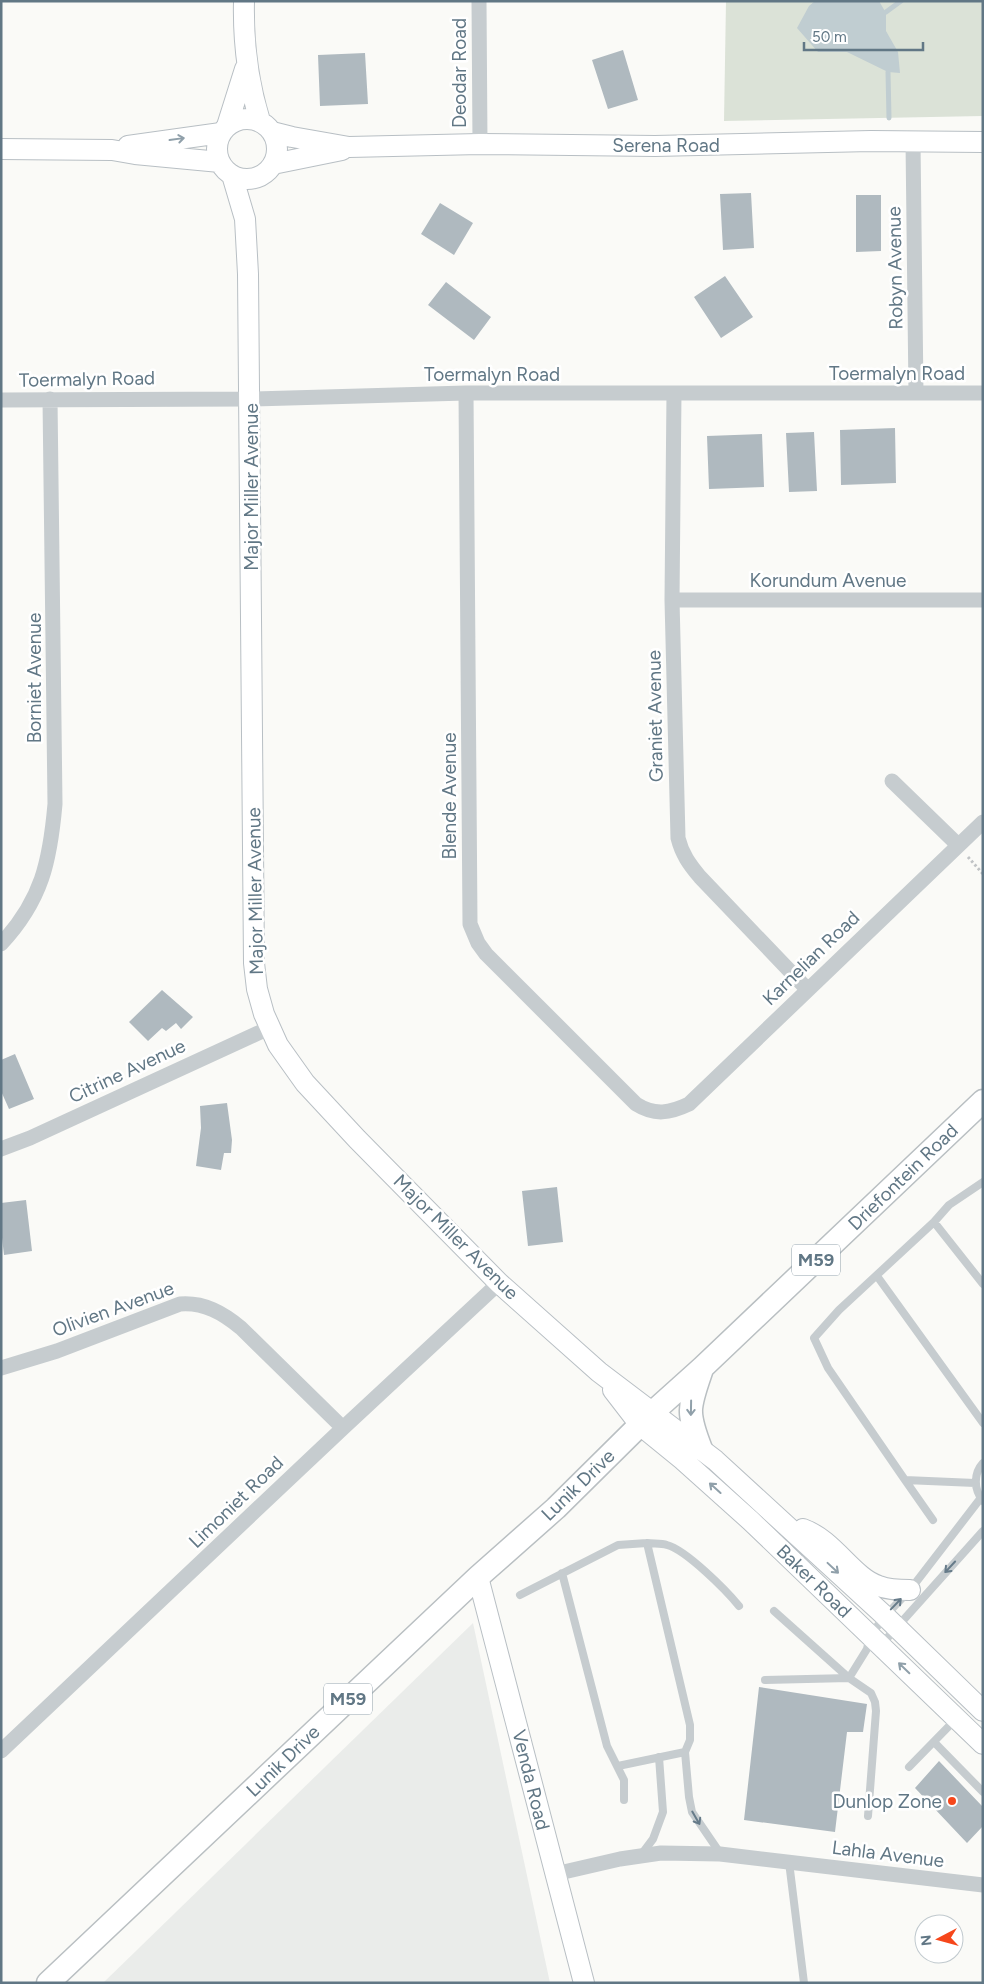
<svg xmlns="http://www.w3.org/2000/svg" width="984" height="1984" viewBox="0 0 984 1984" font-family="Figtree,sans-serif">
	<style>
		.built { fill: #eaecea }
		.green { fill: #dbe2d7 }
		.water { fill: #c0cdd1 }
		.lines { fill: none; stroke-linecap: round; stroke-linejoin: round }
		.stream { stroke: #c0cdd1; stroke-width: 5 }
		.building { fill: #afb9bf }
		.secondary-casing { stroke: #b8bfc4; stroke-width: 22 }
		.primary-casing { stroke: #b9bfc2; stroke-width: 25 }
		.path { stroke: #c0c3c5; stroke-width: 3; stroke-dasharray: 2.5 2.5; stroke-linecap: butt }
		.lane { stroke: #c6cccf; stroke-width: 8 }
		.street { stroke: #c6cccf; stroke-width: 15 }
		.secondary { stroke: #fff; stroke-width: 20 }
		.primary { stroke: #fff; stroke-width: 22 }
		.oneway { stroke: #90a0aa }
		.oneway2 { stroke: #667b89 }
		.poi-dot { fill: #f6471b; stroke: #fff; stroke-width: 2 }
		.labels { text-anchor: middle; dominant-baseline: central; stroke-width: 5; stroke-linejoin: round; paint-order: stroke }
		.shield { fill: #fff; stroke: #90a0aa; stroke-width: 1 }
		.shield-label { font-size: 18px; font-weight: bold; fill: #617785 }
		.street-label { font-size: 19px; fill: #617785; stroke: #fff }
		.poi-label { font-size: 19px; fill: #617785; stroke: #fff; text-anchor: end }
	</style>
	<rect width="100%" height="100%" fill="#fafaf7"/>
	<path class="built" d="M 473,1623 L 550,1983 L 103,1983 Z"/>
	<path class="green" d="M 726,1 L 983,1 L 983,116 L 724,121 Z"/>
	<path class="water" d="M 815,1 L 879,1 L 886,13 L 886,31 L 898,52 L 900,73 L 888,72 L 847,52 L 818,52 L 797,28 L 809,6 Z"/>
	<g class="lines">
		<path class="stream" d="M 886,12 L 901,1
			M 888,72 L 889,118"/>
	</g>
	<path class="building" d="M 623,50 L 638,100 L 608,109 L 592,60 Z
		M 365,53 L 368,104 L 320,106 L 318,55 Z
		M 751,193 L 754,248 L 723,250 L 720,194 Z
		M 856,195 L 881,195 L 881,251 L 856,252 Z
		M 440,203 L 473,223 L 454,255 L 421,234 Z
		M 725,276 L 753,317 L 721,338 L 694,297 Z
		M 446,282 L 491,317 L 474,340 L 428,305 Z
		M 895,428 L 896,483 L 841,485 L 840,430 Z
		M 814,432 L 817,491 L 789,492 L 786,433 Z
		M 762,434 L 764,487 L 709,489 L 707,436 Z
		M 162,990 L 193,1017 L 181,1029 L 176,1023 L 166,1031 L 162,1028 L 148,1041 L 129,1022 Z
		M 15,1054 L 34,1099 L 9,1109 L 1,1091 L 1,1060 Z
		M 227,1103 L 232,1140 L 231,1153 L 224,1153 L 221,1170 L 196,1166 L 201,1128 L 200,1106 Z
		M 557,1187 L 563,1242 L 528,1246 L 522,1191 Z
		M 26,1200 L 32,1251 L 4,1255 L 1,1229 L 1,1203 Z
		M 759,1687 L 867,1704 L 863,1732 L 847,1732 L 835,1832 L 744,1820 Z
		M 939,1761 L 983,1807 L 983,1826 L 967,1843 L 915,1788 Z"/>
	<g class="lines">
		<defs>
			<path id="secondary" d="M 244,1 C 243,43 248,82 260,121
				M217 149a30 30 0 1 1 60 0a30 30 0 1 1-60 0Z
				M 227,126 L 245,69
				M 272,132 L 292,137 L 349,147 L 480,144 L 655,146 L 871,141 L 983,142
				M 128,146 L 221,133
				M 1,149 L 112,150 L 135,154 L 220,162
				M 273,164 L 342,150
				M 232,175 L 245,219 L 248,274 L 254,963 L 257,989 L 264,1014 L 278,1045 L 305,1083 L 357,1139 L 499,1283 L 599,1372 L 715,1460 L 885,1616 L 983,1711
				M 613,1390 L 640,1425 L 683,1460 L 751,1521 L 983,1744
				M 803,1529 C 834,1540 853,1578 879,1586 C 889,1590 900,1590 910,1590
				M 478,1577 L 584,1983"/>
			<path id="primary" d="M 701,1449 C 686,1411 689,1407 702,1369
				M 48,1983 L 478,1577 L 556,1508 L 653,1412 L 702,1368 L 983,1101"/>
		</defs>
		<use href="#secondary" class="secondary-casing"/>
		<use href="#primary" class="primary-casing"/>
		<path class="path" d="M 968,857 L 983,874"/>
		<path class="lane" d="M 934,1222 L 983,1284
			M 877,1276 L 983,1423
			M 983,1463 C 973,1474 974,1490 983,1501
			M 905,1480 L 933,1520
			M 975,1483 L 905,1480 L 828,1368 L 814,1338 L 839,1310 L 934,1222 L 949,1205 L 983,1182
			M 562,1573 L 607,1746 L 624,1780 L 624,1800
			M 520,1595 L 618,1545 L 647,1543
			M 774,1611 L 849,1678 L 871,1693 L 875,1702 L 876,1711 L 868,1816
			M 881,1645 L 983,1531
			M 765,1680 L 849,1678 L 867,1649 L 870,1636 L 885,1616 L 910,1590 L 980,1499
			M 934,1742 L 983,1792
			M 618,1766 L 685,1752
			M 909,1767 L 955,1720
			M 720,1853 L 692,1812 L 689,1797 L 685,1752 L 690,1740 L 690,1725 L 647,1543 C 653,1544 661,1543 667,1545 C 686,1550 726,1590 739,1606
			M 641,1855 L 653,1839 L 663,1812 L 659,1757
			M 789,1862 L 804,1983"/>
		<path class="street" d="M 479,1 L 480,144
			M 913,142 L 916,393
			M 466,393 L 470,924 L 478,943 L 486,954 L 636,1104 C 655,1116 670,1113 689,1104 L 983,822
			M 674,393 L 672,600 L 678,838 C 682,854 689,864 700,877 L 807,989
			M 1,400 L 250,399 L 466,393 L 983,393
			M 672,600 L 983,600
			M 892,781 L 958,845
			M 1,944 C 42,900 50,861 55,804 L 50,399
			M 1,1149 L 30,1138 L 269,1028
			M 1,1368 L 57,1351 L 180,1304 C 204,1302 223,1313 241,1328 L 343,1428
			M 1,1751 L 343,1428 L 499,1283
			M 555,1874 L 620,1859 L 661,1853 L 720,1854 L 983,1885"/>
		<use href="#secondary" class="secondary"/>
		<use href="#primary" class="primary"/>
	</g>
	<defs><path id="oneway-shaft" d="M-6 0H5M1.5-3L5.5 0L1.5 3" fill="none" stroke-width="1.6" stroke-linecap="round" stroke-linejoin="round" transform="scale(1.25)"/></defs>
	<g class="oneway">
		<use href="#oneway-shaft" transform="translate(177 139) rotate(-8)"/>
		<use href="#oneway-shaft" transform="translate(691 1408) rotate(91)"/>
		<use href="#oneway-shaft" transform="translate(715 1488) rotate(-138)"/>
		<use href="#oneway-shaft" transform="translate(833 1568) rotate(43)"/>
		<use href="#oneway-shaft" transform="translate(904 1668) rotate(-136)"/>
	</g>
	<g class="oneway2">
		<use href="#oneway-shaft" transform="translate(950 1567) rotate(133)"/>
		<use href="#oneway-shaft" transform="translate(896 1604) rotate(-46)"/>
		<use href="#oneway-shaft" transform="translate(696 1818) rotate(60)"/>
	</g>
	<circle class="poi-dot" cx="952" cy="1801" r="5"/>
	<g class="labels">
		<g class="shield">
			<rect x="792" y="1244.5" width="48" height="31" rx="4"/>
			<rect x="324" y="1683.5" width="48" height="31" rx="4"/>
		</g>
		<g class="shield-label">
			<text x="816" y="1260">M59</text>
			<text x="348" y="1699">M59</text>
		</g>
		<g class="street-label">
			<text transform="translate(459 73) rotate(-90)">Deodar Road</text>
			<text x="666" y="145">Serena Road</text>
			<text transform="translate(895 268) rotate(-91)">Robyn Avenue</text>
			<text x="897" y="373">Toermalyn Road</text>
			<text x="492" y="374">Toermalyn Road</text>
			<text transform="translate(87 379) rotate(-1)">Toermalyn Road</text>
			<text transform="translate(251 487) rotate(-90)">Major Miller Avenue</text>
			<text x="828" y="580">Korundum Avenue</text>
			<text transform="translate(34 678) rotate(-90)">Borniet Avenue</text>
			<text transform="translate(655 716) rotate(-91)">Graniet Avenue</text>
			<text transform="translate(449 796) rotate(-90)">Blende Avenue</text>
			<text transform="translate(255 891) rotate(-91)">Major Miller Avenue</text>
			<text transform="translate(811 958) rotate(-44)">Karnelian Road</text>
			<text transform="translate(127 1071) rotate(-25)">Citrine Avenue</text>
			<text transform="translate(903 1177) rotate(-44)">Driefontein Road</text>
			<text transform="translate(456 1237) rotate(45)">Major Miller Avenue</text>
			<text transform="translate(113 1309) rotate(-20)">Olivien Avenue</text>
			<text transform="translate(578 1485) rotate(-44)">Lunik Drive</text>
			<text transform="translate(236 1502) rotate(-44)">Limoniet Road</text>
			<text transform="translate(814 1581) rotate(44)">Baker Road</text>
			<text transform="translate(283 1761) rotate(-44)">Lunik Drive</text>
			<text transform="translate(531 1780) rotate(76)">Venda Road</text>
			<text transform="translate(888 1854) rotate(7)">Lahla Avenue</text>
		</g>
		<g class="poi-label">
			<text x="942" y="1801">Dunlop Zone</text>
		</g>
	</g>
	<rect width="984" height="1984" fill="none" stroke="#617785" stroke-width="5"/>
	<g transform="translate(939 1939) rotate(264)"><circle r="24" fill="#ffffff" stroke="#c0c9ce"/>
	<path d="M0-4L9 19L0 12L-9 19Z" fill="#f6471b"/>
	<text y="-8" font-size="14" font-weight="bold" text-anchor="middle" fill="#617785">N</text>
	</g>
	<path d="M804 42v8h119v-8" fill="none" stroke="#617785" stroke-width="2.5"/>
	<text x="812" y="42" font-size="15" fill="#617785" stroke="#ffffff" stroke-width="4" paint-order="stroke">50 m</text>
</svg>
